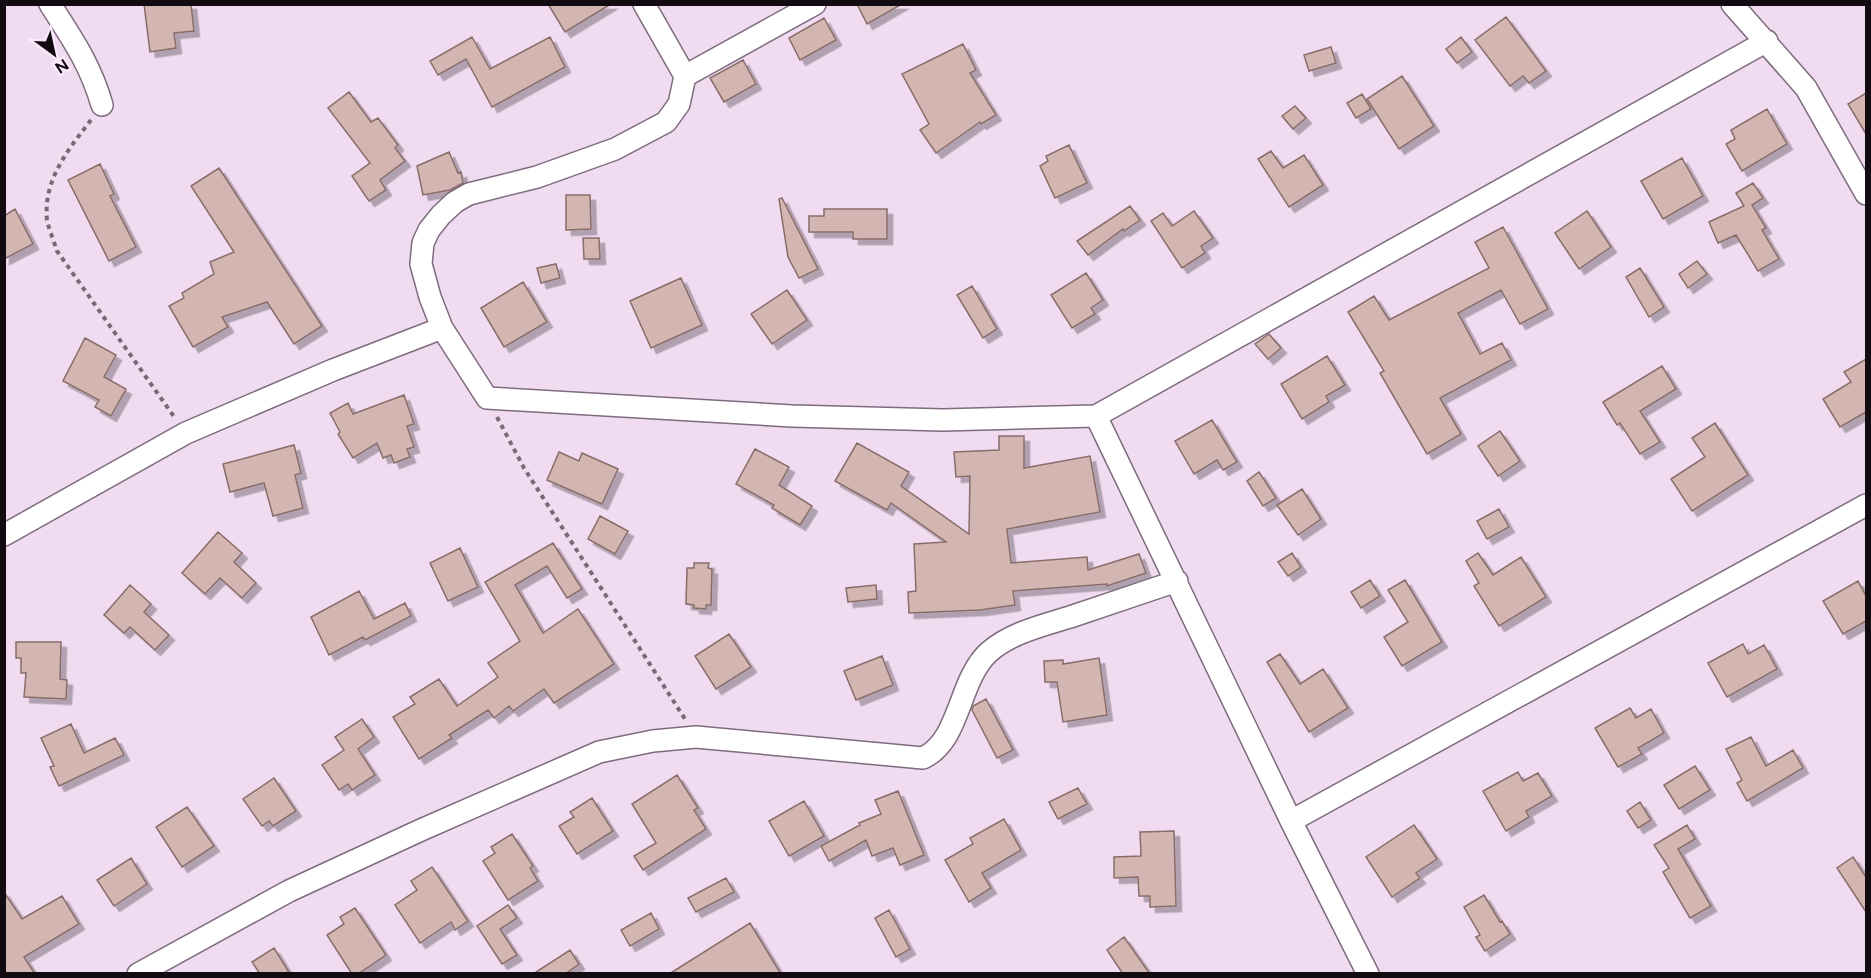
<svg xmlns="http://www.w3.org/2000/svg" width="1871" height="978" viewBox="0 0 1871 978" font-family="Figtree,sans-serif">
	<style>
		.building { fill: #d3b5b2; stroke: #886d6a; stroke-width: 1.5; filter: url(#shadow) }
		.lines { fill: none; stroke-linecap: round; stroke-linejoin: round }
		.street-casing { stroke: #7e6b7e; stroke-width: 24 }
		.path { stroke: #776a77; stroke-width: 4; stroke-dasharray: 4.5 4.5; stroke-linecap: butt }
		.street { stroke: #fff; stroke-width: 21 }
	</style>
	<defs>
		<filter id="shadow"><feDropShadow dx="5.5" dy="5.5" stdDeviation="0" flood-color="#0004"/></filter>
	</defs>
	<rect width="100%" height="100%" fill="#f0dbf0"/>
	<path class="building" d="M 144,4 L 191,4 L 194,31 L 174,33 L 176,48 L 150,52 Z
		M 548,4 L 611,4 L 565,32 Z
		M 857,4 L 902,4 L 867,24 Z
		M 1506,17 L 1546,71 L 1529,83 L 1523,76 L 1510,86 L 1475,40 Z
		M 824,18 L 836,40 L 800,60 L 789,38 Z
		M 472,37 L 490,69 L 550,37 L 565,67 L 492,107 L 466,59 L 438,75 L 430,61 Z
		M 1461,37 L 1472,52 L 1457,63 L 1446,49 Z
		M 963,44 L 976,70 L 970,73 L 996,115 L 981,124 L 980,122 L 936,153 L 920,130 L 929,124 L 902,74 Z
		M 1331,47 L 1336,63 L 1309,71 L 1304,55 Z
		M 743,60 L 756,84 L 724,102 L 710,78 Z
		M 1402,76 L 1434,126 L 1399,149 L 1367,99 Z
		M 349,92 L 371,122 L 378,118 L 398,145 L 395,148 L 405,161 L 380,180 L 386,190 L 369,201 L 352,176 L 370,163 L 328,108 Z
		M 1866,93 L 1866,134 L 1848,104 Z
		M 1362,94 L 1371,109 L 1356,118 L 1347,103 Z
		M 1295,106 L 1306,118 L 1293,129 L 1282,116 Z
		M 1767,109 L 1787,144 L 1742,171 L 1726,144 L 1735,139 L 1731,130 Z
		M 1069,145 L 1087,183 L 1055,198 L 1040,166 L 1048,161 L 1046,156 Z
		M 1271,151 L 1283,168 L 1304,155 L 1323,185 L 1289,207 L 1258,159 Z
		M 449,152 L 458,173 L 461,172 L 463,183 L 450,190 L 423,195 L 417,166 Z
		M 1682,158 L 1703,196 L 1663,219 L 1641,181 Z
		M 100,164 L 114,194 L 110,196 L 136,247 L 109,261 L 68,180 Z
		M 219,168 L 322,326 L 294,344 L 267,302 L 222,317 L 228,327 L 193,347 L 169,306 L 184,298 L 182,293 L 214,274 L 210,262 L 234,252 L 191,186 Z
		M 1753,183 L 1763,198 L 1752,205 L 1766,228 L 1762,230 L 1779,259 L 1758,271 L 1736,235 L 1718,243 L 1709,222 L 1744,206 L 1736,193 Z
		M 566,195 L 590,195 L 591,229 L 566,230 Z
		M 782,198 L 818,269 L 799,278 L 788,257 L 779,199 Z
		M 1130,206 L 1140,220 L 1124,231 L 1123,229 L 1088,255 L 1077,241 Z
		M 15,209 L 33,244 L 4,259 L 4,216 Z
		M 824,209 L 887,209 L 887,239 L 853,239 L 853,232 L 809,232 L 809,216 L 824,216 Z
		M 1194,211 L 1213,238 L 1201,246 L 1205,253 L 1182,268 L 1151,221 L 1163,213 L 1172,226 Z
		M 1587,211 L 1611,247 L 1579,269 L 1555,233 Z
		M 1503,227 L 1548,309 L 1520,324 L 1501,290 L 1458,313 L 1480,354 L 1502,343 L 1511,360 L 1440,398 L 1461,434 L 1427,454 L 1380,373 L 1384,371 L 1348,312 L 1374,296 L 1389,320 L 1489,268 L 1475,242 Z
		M 583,238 L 599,238 L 600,259 L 584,259 Z
		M 1697,261 L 1707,274 L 1688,288 L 1679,274 Z
		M 556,264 L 560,278 L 541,283 L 537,268 Z
		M 1640,268 L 1664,307 L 1649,317 L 1626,277 Z
		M 1086,273 L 1103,300 L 1091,308 L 1095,314 L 1072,328 L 1051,295 Z
		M 681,278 L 702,325 L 651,348 L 630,301 Z
		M 523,282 L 547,322 L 504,347 L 481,308 Z
		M 972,286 L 997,329 L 983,338 L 957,295 Z
		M 787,290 L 807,320 L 772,344 L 751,314 Z
		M 1269,334 L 1281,348 L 1268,359 L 1255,344 Z
		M 85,338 L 116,355 L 104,377 L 126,389 L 111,416 L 95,407 L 99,400 L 63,381 Z
		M 1327,356 L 1345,385 L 1326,396 L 1329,402 L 1302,419 L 1281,384 Z
		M 1866,359 L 1866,412 L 1840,427 L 1823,399 L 1851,382 L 1844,372 Z
		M 1662,366 L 1676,389 L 1640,411 L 1660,442 L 1640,454 L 1620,423 L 1617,425 L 1603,402 Z
		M 404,395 L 414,424 L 407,426 L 414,447 L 407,449 L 410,457 L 394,463 L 391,455 L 383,458 L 377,443 L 353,458 L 338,434 L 340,432 L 330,413 L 348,403 L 353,414 Z
		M 1212,420 L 1237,462 L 1223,470 L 1217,460 L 1194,474 L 1175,441 Z
		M 1715,423 L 1748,475 L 1692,511 L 1671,479 L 1705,457 L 1692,438 Z
		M 1500,431 L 1520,461 L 1498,476 L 1478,446 Z
		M 999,436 L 1024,436 L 1024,468 L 1090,456 L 1100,512 L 1007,529 L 1011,563 L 1087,557 L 1088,570 L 1139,554 L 1146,573 L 1107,586 L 1107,584 L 1013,591 L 1015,605 L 980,610 L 909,613 L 908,592 L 916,591 L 914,544 L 946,542 L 891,503 L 887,510 L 835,481 L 857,443 L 909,472 L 901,486 L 969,534 L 970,476 L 956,477 L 954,452 L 999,450 Z
		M 294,445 L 301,473 L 295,475 L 303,508 L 273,516 L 264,483 L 230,492 L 223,464 Z
		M 755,449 L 789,467 L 779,485 L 812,506 L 800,525 L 772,508 L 774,505 L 736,484 Z
		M 559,452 L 579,461 L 582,453 L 618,469 L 602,504 L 547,480 Z
		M 1259,472 L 1276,498 L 1263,506 L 1247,481 Z
		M 1302,489 L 1321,519 L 1298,535 L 1277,505 Z
		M 1499,509 L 1509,527 L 1487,539 L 1477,521 Z
		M 600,516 L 628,531 L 615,554 L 588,539 Z
		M 218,532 L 242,553 L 234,562 L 256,583 L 242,598 L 220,578 L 205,594 L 182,573 Z
		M 553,543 L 582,589 L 567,598 L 547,566 L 515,585 L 543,633 L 578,609 L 614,664 L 554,703 L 544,689 L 513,711 L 509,706 L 494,718 L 488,710 L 449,735 L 452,738 L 419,759 L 393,717 L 415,704 L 410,697 L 439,679 L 457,706 L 498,677 L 488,663 L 520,641 L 485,582 Z
		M 460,548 L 478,587 L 448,601 L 430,563 Z
		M 1292,553 L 1301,567 L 1288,576 L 1278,562 Z
		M 1478,553 L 1493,575 L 1521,557 L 1546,597 L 1499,626 L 1474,586 L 1479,583 L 1466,561 Z
		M 694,563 L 709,563 L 708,568 L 712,569 L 711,605 L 706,605 L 706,609 L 694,608 L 694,605 L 686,604 L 687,568 L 694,568 Z
		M 1370,580 L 1380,596 L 1361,608 L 1351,592 Z
		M 1405,580 L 1442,642 L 1402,666 L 1384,637 L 1408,622 L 1388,590 Z
		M 1858,581 L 1866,596 L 1866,621 L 1843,634 L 1823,601 Z
		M 130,585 L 151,604 L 144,612 L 169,635 L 155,650 L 130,627 L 124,633 L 104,615 Z
		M 876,585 L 877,599 L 848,602 L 846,588 Z
		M 359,591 L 374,619 L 405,603 L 411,616 L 365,640 L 363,637 L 329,655 L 311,617 Z
		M 729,634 L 751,667 L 716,689 L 695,656 Z
		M 16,642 L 61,642 L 60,679 L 67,680 L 66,699 L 24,697 L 26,673 L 21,673 L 21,658 L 16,658 Z
		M 1743,644 L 1748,654 L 1764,645 L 1777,669 L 1727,697 L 1708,663 Z
		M 1280,654 L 1300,684 L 1323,669 L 1348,708 L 1309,732 L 1267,662 Z
		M 882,656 L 893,685 L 856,700 L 844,671 Z
		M 1099,658 L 1107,715 L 1063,722 L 1057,682 L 1045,682 L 1044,661 L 1063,660 L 1063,664 Z
		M 986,699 L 1013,750 L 997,758 L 972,710 L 973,706 Z
		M 1630,708 L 1636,718 L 1651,709 L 1664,733 L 1638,748 L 1642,754 L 1618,767 L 1595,728 Z
		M 362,719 L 374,737 L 358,749 L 375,775 L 352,790 L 348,784 L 339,790 L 322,765 L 344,750 L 335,737 Z
		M 71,724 L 84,753 L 115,738 L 124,755 L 59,786 L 50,767 L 54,766 L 41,738 Z
		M 1751,737 L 1766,766 L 1793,750 L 1803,768 L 1747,801 L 1737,783 L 1742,780 L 1726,749 Z
		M 1695,766 L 1710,790 L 1679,809 L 1664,785 Z
		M 1518,772 L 1523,781 L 1538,773 L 1552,796 L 1526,811 L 1529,817 L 1506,831 L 1483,791 Z
		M 677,775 L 698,808 L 694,810 L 706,829 L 643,870 L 634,856 L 656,843 L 632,804 Z
		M 274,778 L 296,811 L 273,826 L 269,821 L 262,826 L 243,799 Z
		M 1078,788 L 1087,804 L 1058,819 L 1049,802 Z
		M 898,791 L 924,855 L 900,865 L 893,848 L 872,856 L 866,840 L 829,861 L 821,846 L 860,825 L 859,823 L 881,814 L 875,800 Z
		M 592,798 L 613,831 L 577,854 L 559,826 L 574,817 L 570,812 Z
		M 804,801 L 824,836 L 789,856 L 769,821 Z
		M 1640,802 L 1651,820 L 1638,828 L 1627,811 Z
		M 187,807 L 214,846 L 182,867 L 156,827 Z
		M 1004,819 L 1021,850 L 982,873 L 991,888 L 969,902 L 945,860 L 973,844 L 970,838 Z
		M 1414,825 L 1437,859 L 1416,873 L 1420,878 L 1392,897 L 1366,857 Z
		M 1687,825 L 1695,839 L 1678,849 L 1711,906 L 1690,918 L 1663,872 L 1669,868 L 1654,845 Z
		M 1174,831 L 1176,906 L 1150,907 L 1150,896 L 1139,896 L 1138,877 L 1114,878 L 1114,857 L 1141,856 L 1140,832 Z
		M 512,834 L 533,866 L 530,868 L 538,881 L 508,900 L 483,861 L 495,853 L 491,847 Z
		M 1853,857 L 1866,877 L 1866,912 L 1837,868 Z
		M 131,858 L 147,884 L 114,906 L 97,880 Z
		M 432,867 L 468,921 L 455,930 L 451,922 L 420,943 L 395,905 L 417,890 L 411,881 Z
		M 726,878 L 734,892 L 696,912 L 688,898 Z
		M 4,892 L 22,919 L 62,896 L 79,924 L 24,957 L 35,974 L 4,974 Z
		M 1484,895 L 1500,922 L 1502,921 L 1510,934 L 1485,951 L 1476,937 L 1480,935 L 1464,907 Z
		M 508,905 L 517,918 L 500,929 L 517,955 L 502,964 L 477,926 Z
		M 355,908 L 386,955 L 358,974 L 352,974 L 327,935 L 344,924 L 340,917 Z
		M 889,910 L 910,949 L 896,957 L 875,918 Z
		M 651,913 L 659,929 L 630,946 L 621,930 Z
		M 750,923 L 781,974 L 669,974 Z
		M 1124,937 L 1150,974 L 1123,974 L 1107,950 Z
		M 274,948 L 290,974 L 260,974 L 252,962 Z
		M 570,950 L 579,964 L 565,974 L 533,974 Z"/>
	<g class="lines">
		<defs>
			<path id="street" d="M 50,4 C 73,40 90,64 102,105
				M 644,4 L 685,76 L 679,104 L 666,122 L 615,149 L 537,177 L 469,194 L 455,202 L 441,215 L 429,230 L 423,243 L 421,264 L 430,297 L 442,328 L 487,398 L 792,416 L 943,420 L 1096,416 L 1767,41
				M 1732,4 L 1806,88 L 1866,194
				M 685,76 L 815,4
				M 1096,416 L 1291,821 L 1368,974
				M 4,535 L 186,433 L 333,370 L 442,328
				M 1291,821 L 1866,505
				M 138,974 L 289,891 L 421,830 L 599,752 L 653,741 L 696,737 L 923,758 C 961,740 958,680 989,652 C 1012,632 1045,625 1073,616 C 1108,604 1142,593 1177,581"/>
		</defs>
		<use href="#street" class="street-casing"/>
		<path class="path" d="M 91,120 C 68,150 43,180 47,220 C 49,230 54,241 57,251 L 175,418
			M 497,417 L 524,468 L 685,719"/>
		<use href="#street" class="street"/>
	</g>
	<rect width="1871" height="978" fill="none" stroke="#120b12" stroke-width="12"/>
	<g transform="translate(54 54) rotate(147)" stroke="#fde8fd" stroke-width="4.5" paint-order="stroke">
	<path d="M0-4.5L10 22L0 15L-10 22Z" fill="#120b12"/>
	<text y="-9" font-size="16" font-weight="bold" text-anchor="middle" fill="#120b12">N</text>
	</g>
</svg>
